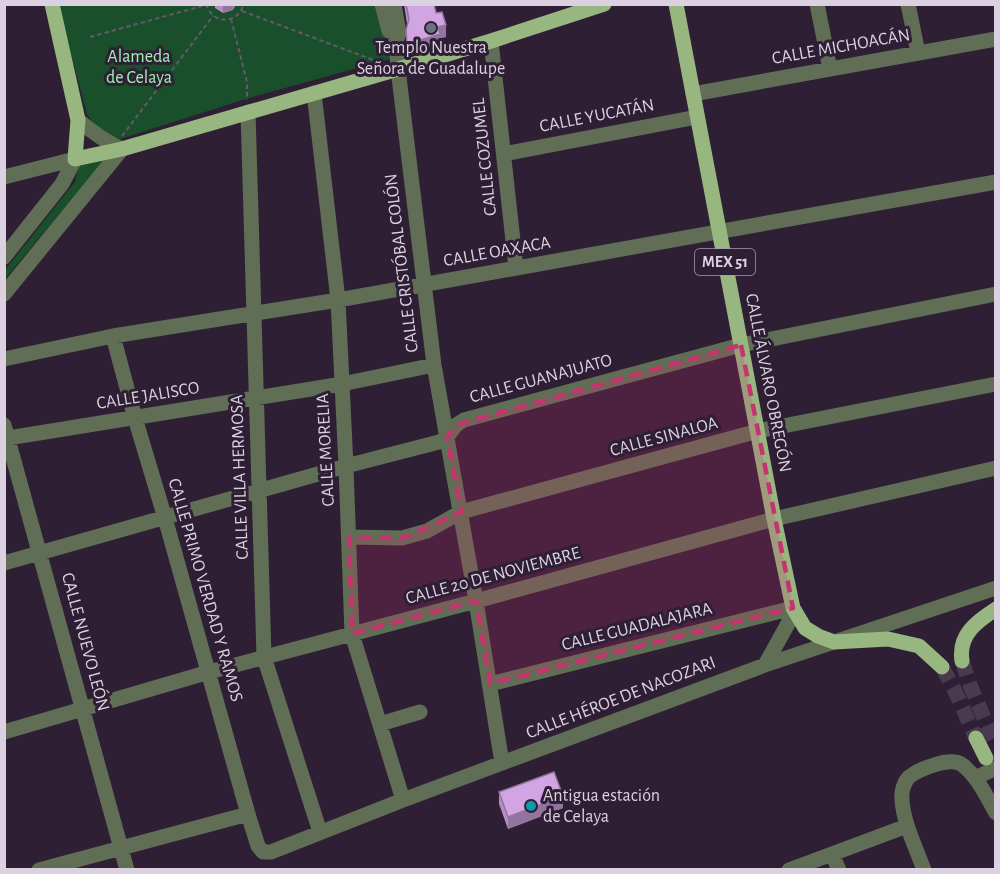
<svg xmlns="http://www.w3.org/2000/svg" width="1000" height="874" viewBox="0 0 1000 874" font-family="'Alegreya Sans',sans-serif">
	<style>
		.green { fill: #19502b }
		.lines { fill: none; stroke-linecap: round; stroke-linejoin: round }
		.major-tunnel { stroke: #483a4f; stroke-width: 15; stroke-dasharray: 15 8; stroke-linecap: butt }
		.path { stroke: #65586c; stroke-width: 2; stroke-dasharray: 4.5 3; stroke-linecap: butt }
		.minor { stroke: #5f6e54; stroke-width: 15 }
		.major { stroke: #97b680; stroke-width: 15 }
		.wall { fill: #b48ec2 }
		.shaded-wall { fill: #92749e }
		.building { fill: #d1a5e2; stroke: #92749e; stroke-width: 1.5 }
		.marked { fill: #c6346f; fill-opacity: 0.2; stroke: #c6346f; stroke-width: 4.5; stroke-dasharray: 12 8; stroke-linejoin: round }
		.worship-dot { fill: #6b7280; stroke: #2e1f35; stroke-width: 2 }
		.culture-dot { fill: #0f9aa8; stroke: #2e1f35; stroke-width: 2 }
		.labels { text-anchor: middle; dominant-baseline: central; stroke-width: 6; stroke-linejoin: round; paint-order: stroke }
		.shield { fill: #2e1f35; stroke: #a79cad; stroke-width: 1.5 }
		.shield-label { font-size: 16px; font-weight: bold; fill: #dbd1e0 }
		.street-label { font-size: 18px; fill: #dbd1e0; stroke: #2e1f35 }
		.poi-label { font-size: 18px; fill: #dbd1e0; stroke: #2e1f35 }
		.park-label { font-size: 18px; fill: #9af4b0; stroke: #2e1f35 }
	</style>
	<rect width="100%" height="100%" fill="#2e1f35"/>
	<path class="green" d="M 58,5 L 377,5 L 390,59 L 252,97 L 120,139 L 99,132 L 87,114 Z
		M 106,158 L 5,279 L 5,270 L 75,182 L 78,167 L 85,162 Z"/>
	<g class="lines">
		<path class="major-tunnel" d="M 962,661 L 970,685 L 996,746
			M 942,667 L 955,691 L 976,738"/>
		<path class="path" d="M 206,4 C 213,25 237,25 244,4
			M 242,11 L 376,61
			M 231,19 L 247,82 L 247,100
			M 90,37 L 206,5
			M 122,136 L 213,16"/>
		<path class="minor" d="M 382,4 L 389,31
			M 394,4 L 399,33 L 396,41 L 398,69 L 434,365 L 476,601 L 502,763
			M 817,4 L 830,69
			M 908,4 L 918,53
			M 491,41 L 516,268
			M 314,93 L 338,300 L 346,466 L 352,634 L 403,800
			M 693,94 L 996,39
			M 248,112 L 264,657 L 320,832
			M 504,154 L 697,117
			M 4,177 L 75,159
			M 4,257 L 62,184 L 75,159
			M 4,294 L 122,149 C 106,142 92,132 78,120
			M 113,336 L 135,418 L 165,518 L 248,814 L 258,846 L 263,852 L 271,852 L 403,800 L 765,665 L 996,588
			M 4,359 L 113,336 L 338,300 L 996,182
			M 4,425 L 127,870
			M 8,438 L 342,384 L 434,365
			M 349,537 L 402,538 L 427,531 L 461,512 L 758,431 L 996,384
			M 4,563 L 346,466 L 439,442 L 447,437 L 456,425 L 464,420 L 741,345 L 996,294
			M 765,665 L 795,611
			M 490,684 L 793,608
			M 380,724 L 420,712
			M 4,732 L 209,672 L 476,601 L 774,519 L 996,468
			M 975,778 L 996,768
			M 832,854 L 839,870
			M 39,870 L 248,814
			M 789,870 L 907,826
			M 924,870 C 916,847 903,823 902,799 C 901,792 904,782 909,777 C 919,769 949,757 961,764 C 977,775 986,796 996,813"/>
		<path class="major" d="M 52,4 L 78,120 L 75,159 L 122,149 L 398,69 L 491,41 L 604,4
			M 676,4 L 774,519 L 793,608 L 805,628 L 818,636 L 834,642 L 888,639 L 919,646 L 942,667
			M 962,661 C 958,635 976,622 996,609
			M 976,738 L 986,758"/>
	</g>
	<path class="wall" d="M 215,4 L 236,4 L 233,10 L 223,13 L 215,8 Z
		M 404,4 L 434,4 L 436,13 L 446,37 L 440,38 L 440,46 L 407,56 L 406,30 L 407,24 Z
		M 499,792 L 563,808 L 508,829 L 499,804 Z"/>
	<path class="shaded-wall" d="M 223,4 L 236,4 L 233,10 L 223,13 Z
		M 446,25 L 446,37 L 440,38 L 440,46 L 407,56 L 407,44 L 438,27 Z
		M 563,796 L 563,808 L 508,829 L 508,817 Z"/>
	<path class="building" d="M 406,4 L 434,4 L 436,13 L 442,12 L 446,25 L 438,27 L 440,34 L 407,44 L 406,30 L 409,19 Z
		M 554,772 L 563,796 L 508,817 L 499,792 Z"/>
	<path class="marked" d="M 741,345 L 793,608 L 490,684 L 476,601 L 352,634 L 349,537 L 402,538 L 461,512 L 447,437 L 456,425 Z"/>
	<circle class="worship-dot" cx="431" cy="28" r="6"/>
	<circle class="culture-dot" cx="531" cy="806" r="6"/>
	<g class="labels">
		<rect class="shield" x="695" y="249" width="60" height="26" rx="4.5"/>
		<g class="shield-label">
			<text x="725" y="262">MEX 51</text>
		</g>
		<g class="street-label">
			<text transform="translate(841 47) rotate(-10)">CALLE MICHOACÁN</text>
			<text transform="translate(597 116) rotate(-11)">CALLE YUCATÁN</text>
			<text transform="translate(485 157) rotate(-96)">CALLE COZUMEL</text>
			<text transform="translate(497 252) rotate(-10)">CALLE OAXACA</text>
			<text transform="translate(402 263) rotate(-97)">CALLE CRISTÓBAL COLÓN</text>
			<text transform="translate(541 379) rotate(-15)">CALLE GUANAJUATO</text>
			<text transform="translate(768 383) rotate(79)">CALLE ÁLVARO OBREGÓN</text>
			<text transform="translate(148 396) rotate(-9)">CALLE JALISCO</text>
			<text transform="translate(664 437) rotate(-15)">CALLE SINALOA</text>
			<text transform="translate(326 450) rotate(-93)">CALLE MORELIA</text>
			<text transform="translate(240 477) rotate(-92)">CALLE VILLA HERMOSA</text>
			<text transform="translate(493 576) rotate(-15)">CALLE 20 DE NOVIEMBRE</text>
			<text transform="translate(205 590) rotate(74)">CALLE PRIMO VERDAD Y RAMOS</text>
			<text transform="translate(637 627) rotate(-14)">CALLE GUADALAJARA</text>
			<text transform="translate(85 642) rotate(75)">CALLE NUEVO LEÓN</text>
			<text transform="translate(621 698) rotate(-21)">CALLE HÉROE DE NACOZARI</text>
		</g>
		<g class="poi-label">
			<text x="431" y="48">Templo Nuestra<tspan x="431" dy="21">Señora de Guadalupe</tspan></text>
			<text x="543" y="796" text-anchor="start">Antigua estación<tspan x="543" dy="21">de Celaya</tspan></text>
		</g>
		<g class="park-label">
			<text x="139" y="57">Alameda<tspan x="139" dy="21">de Celaya</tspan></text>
		</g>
	</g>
	<rect width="1000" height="874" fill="none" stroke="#dbd1e0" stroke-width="12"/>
</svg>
